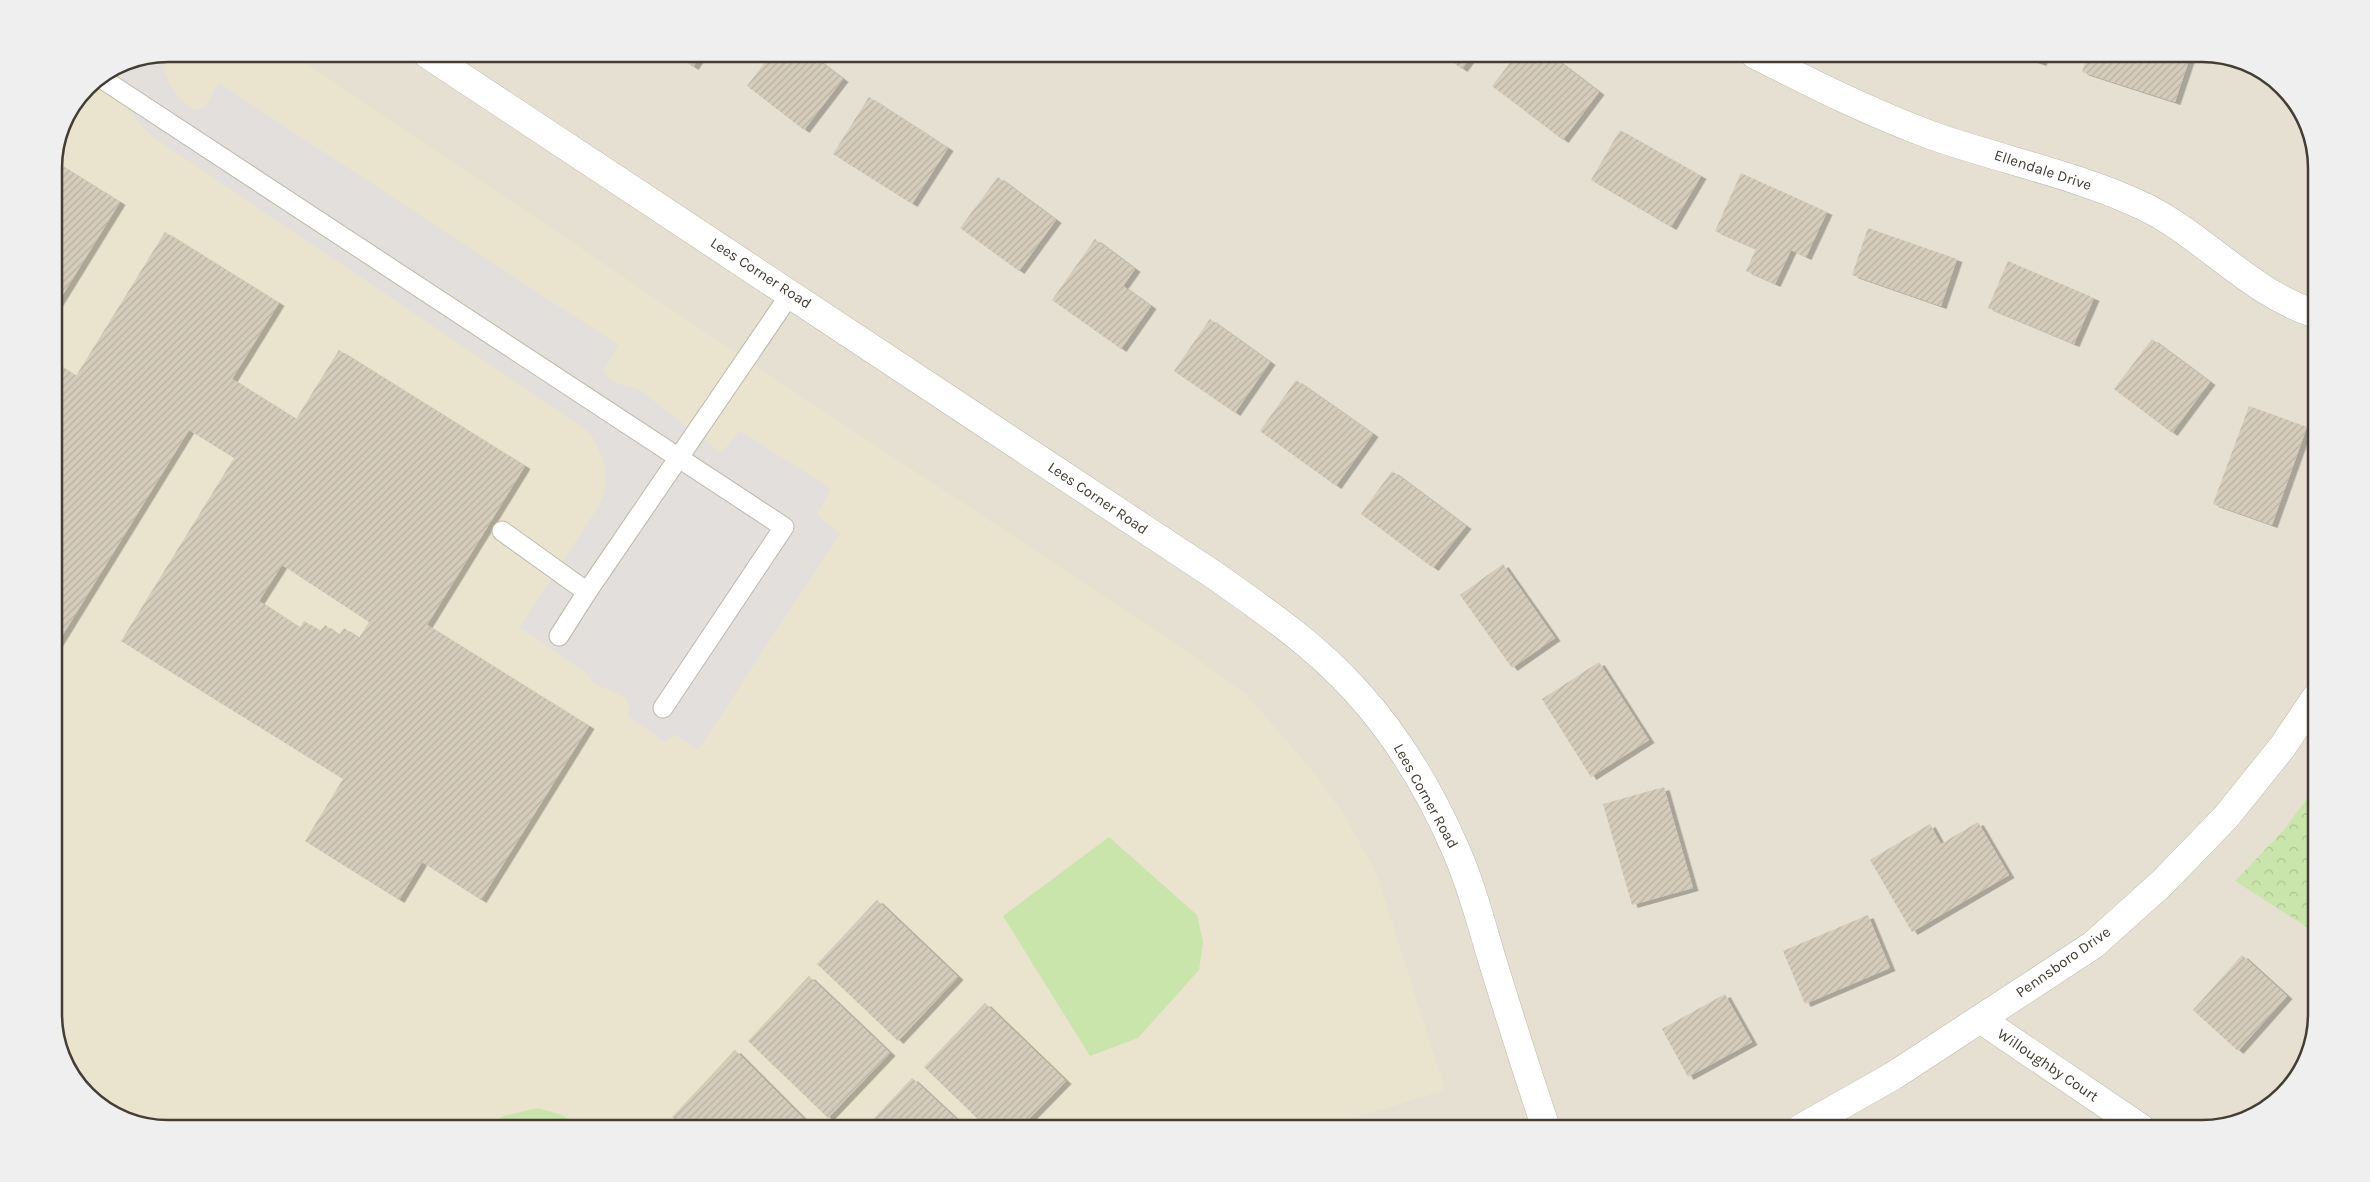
<svg xmlns="http://www.w3.org/2000/svg" width="2370" height="1182" viewBox="0 0 2370 1182" font-family="Karla,sans-serif">
	<style>
		.residential { fill: #e5e0d1 }
		.education { fill: #eae3cd }
		.grass { fill: #c9e5ac }
		.forest { fill: url(#forest-crowns) }
		.parking { fill: #e2dfdc }
		.building { fill: url(#building-hatch); fill-rule: evenodd; filter: url(#shadow) }
		.lines { fill: none; stroke-linecap: round; stroke-linejoin: round }
		.service-casing { stroke: #bfb8a9; stroke-width: 21 }
		.minor-casing { stroke: #bfb8a9; stroke-width: 29 }
		.tertiary-casing { stroke: #bfb8a9; stroke-width: 29 }
		.service { stroke: #fff; stroke-width: 19 }
		.minor { stroke: #fff; stroke-width: 28 }
		.tertiary { stroke: #fff; stroke-width: 28 }
		.labels { text-anchor: middle; dominant-baseline: central; stroke-width: 4; stroke-linejoin: round; paint-order: stroke }
		.street-label { font-size: 15px; fill: #433d33; stroke: #fff }
		.rim { fill: none; stroke: #433d33; stroke-width: 2.5 }
	</style>
	<defs>
		<pattern id="forest-crowns" width="20" height="18" patternUnits="userSpaceOnUse" patternTransform="scale(1.25)"><rect width="20" height="18" fill="#c9e5ac"/><path d="M2 6a3 3 0 1 1 6 0M12 15a3 3 0 1 1 6 0" fill="none" stroke="#aec594"/></pattern>
		<pattern id="building-hatch" width="6" height="6" patternUnits="userSpaceOnUse" patternTransform="scale(1.25)"><rect width="6" height="6" fill="#d5ccbc"/><path d="M-1 1l2-2M0 6l6-6M5 7l2-2" fill="none" stroke="#b8b0a2"/></pattern>
		<filter id="shadow"><feDropShadow dx="5.5" dy="3" stdDeviation="0" flood-color="#0004"/></filter>
	</defs>
	<rect width="100%" height="100%" fill="#f1ede3"/>
	<path class="residential" d="M 168,54 L 2202,54 L 2252,65 L 2297,104 L 2316,161 L 2316,1014 L 2305,1064 L 2265,1109 L 2202,1128 L 168,1128 L 118,1117 L 73,1078 L 54,1022 L 54,161 L 63,124 L 87,87 L 125,62 Z"/>
	<path class="education" d="M 168,54 L 292,54 L 781,383 L 1169,639 L 1246,694 L 1317,776 L 1346,818 L 1377,875 L 1445,1090 L 1321,1128 L 168,1128 L 118,1117 L 73,1078 L 54,1022 L 54,161 L 63,124 L 87,87 L 125,62 Z"/>
	<path class="grass" d="M 1109,837 L 1197,915 L 1203,942 L 1199,970 L 1138,1038 L 1090,1056 L 1003,916 Z
		M 538,1108 L 562,1115 L 582,1128 L 480,1128 L 504,1116 Z"/>
	<path class="forest" d="M 2316,787 L 2316,933 L 2235,881 L 2283,831 Z"/>
	<path class="parking" d="M 165,54 L 164,71 L 169,83 L 180,99 L 192,109 L 199,110 L 207,105 L 218,83 L 618,345 L 603,371 L 613,382 L 638,389 L 721,453 L 740,431 L 831,489 L 817,515 L 840,533 L 698,750 L 674,734 L 665,742 L 628,716 L 629,705 L 626,698 L 590,681 L 592,677 L 520,627 L 600,504 L 605,488 L 606,475 L 603,459 L 593,437 L 584,428 L 149,134 L 133,115 L 123,97 L 121,80 L 126,62 Z"/>
	<path class="building" d="M 674,54 L 702,54 L 693,67 Z
		M 771,54 L 810,54 L 843,79 L 804,130 L 747,86 Z
		M 1441,54 L 1473,54 L 1462,69 Z
		M 1517,54 L 1549,54 L 1599,92 L 1563,140 L 1492,86 Z
		M 2015,54 L 2044,54 L 2041,63 Z
		M 2088,54 L 2191,54 L 2175,102 L 2082,72 Z
		M 869,97 L 948,148 L 912,204 L 833,154 Z
		M 1620,130 L 1701,176 L 1671,227 L 1591,180 Z
		M 54,161 L 120,202 L 54,309 Z
		M 1741,173 L 1827,212 L 1806,257 L 1791,250 L 1775,284 L 1746,271 L 1756,249 L 1715,231 Z
		M 998,177 L 1056,220 L 1019,271 L 960,228 Z
		M 1868,228 L 1957,259 L 1941,306 L 1852,275 Z
		M 165,232 L 279,303 L 232,379 L 296,419 L 339,350 L 525,466 L 427,625 L 589,726 L 481,900 L 422,862 L 399,900 L 305,841 L 343,779 L 121,641 L 234,458 L 189,430 L 54,649 L 54,394 L 58,388 L 54,386 L 54,362 L 76,376 ZM 282,565 L 369,622 L 359,638 L 344,628 L 339,635 L 325,625 L 320,631 L 304,621 L 300,628 L 259,601 Z
		M 1095,239 L 1135,269 L 1123,286 L 1151,306 L 1121,349 L 1052,300 Z
		M 2008,261 L 2094,298 L 2074,344 L 1988,308 Z
		M 1210,319 L 1270,362 L 1235,413 L 1174,371 Z
		M 2152,339 L 2210,382 L 2172,433 L 2114,389 Z
		M 1296,380 L 1373,434 L 1336,486 L 1260,431 Z
		M 2249,406 L 2307,427 L 2272,525 L 2213,504 Z
		M 1392,471 L 1466,526 L 1433,568 L 1361,514 Z
		M 1503,564 L 1555,638 L 1512,668 L 1460,595 Z
		M 1599,662 L 1649,740 L 1591,777 L 1542,699 Z
		M 1664,787 L 1693,888 L 1632,905 L 1603,804 Z
		M 1978,822 L 2009,875 L 1912,932 L 1870,860 L 1930,824 L 1941,844 Z
		M 877,900 L 958,977 L 898,1041 L 817,964 Z
		M 1868,915 L 1890,968 L 1805,1004 L 1783,951 Z
		M 2242,955 L 2287,996 L 2238,1051 L 2193,1010 Z
		M 809,976 L 890,1053 L 828,1118 L 748,1041 Z
		M 1725,994 L 1752,1042 L 1688,1077 L 1662,1029 Z
		M 985,1003 L 1066,1081 L 1020,1128 L 987,1128 L 924,1067 Z
		M 735,1050 L 813,1128 L 685,1128 L 672,1117 Z
		M 2307,1055 L 2305,1064 L 2289,1082 L 2288,1081 Z
		M 912,1078 L 966,1128 L 865,1128 Z"/>
	<g class="lines">
		<defs>
			<path id="service" d="M 101,78 L 784,527 L 663,708
				M 502,531 L 587,592 L 559,636
				M 587,592 L 791,293"/>
			<path id="minor" d="M 1754,54 C 1814,85 1873,114 1936,137 C 2006,161 2081,176 2147,208 C 2206,238 2252,294 2316,314
				M 1980,1019 L 2141,1128
				M 1801,1128 L 1893,1076 L 2093,945 L 2162,883 L 2226,817 L 2283,746 L 2316,697"/>
			<path id="tertiary" d="M 427,54 L 1214,575 C 1265,611 1315,645 1357,692 C 1398,737 1431,793 1455,848 C 1472,886 1482,927 1494,966 C 1511,1021 1528,1075 1546,1128"/>
		</defs>
		<use href="#service" class="service-casing"/>
		<use href="#minor" class="minor-casing"/>
		<use href="#tertiary" class="tertiary-casing"/>
		<use href="#service" class="service"/>
		<use href="#minor" class="minor"/>
		<use href="#tertiary" class="tertiary"/>
	</g>
	<g class="labels">
		<g class="street-label">
			<text transform="translate(2043 170) rotate(18)">Ellendale Drive</text>
			<text transform="translate(761 273) rotate(33)">Lees Corner Road</text>
			<text transform="translate(1098 498) rotate(34)">Lees Corner Road</text>
			<text transform="translate(1426 796) rotate(61)">Lees Corner Road</text>
			<text transform="translate(2063 962) rotate(-35)">Pennsboro Drive</text>
			<text transform="translate(2048 1065) rotate(34)">Willoughby Court</text>
		</g>
	</g>
	<path d="M0 0H2370V1182H0ZM168 62H2202A106 106 0 0 1 2308 168V1014A106 106 0 0 1 2202 1120H168A106 106 0 0 1 62 1014V168A106 106 0 0 1 168 62Z" fill="#f0efef" fill-rule="evenodd"/>
	<path class="rim" d="M168 62H2202A106 106 0 0 1 2308 168V1014A106 106 0 0 1 2202 1120H168A106 106 0 0 1 62 1014V168A106 106 0 0 1 168 62Z"/>
</svg>
